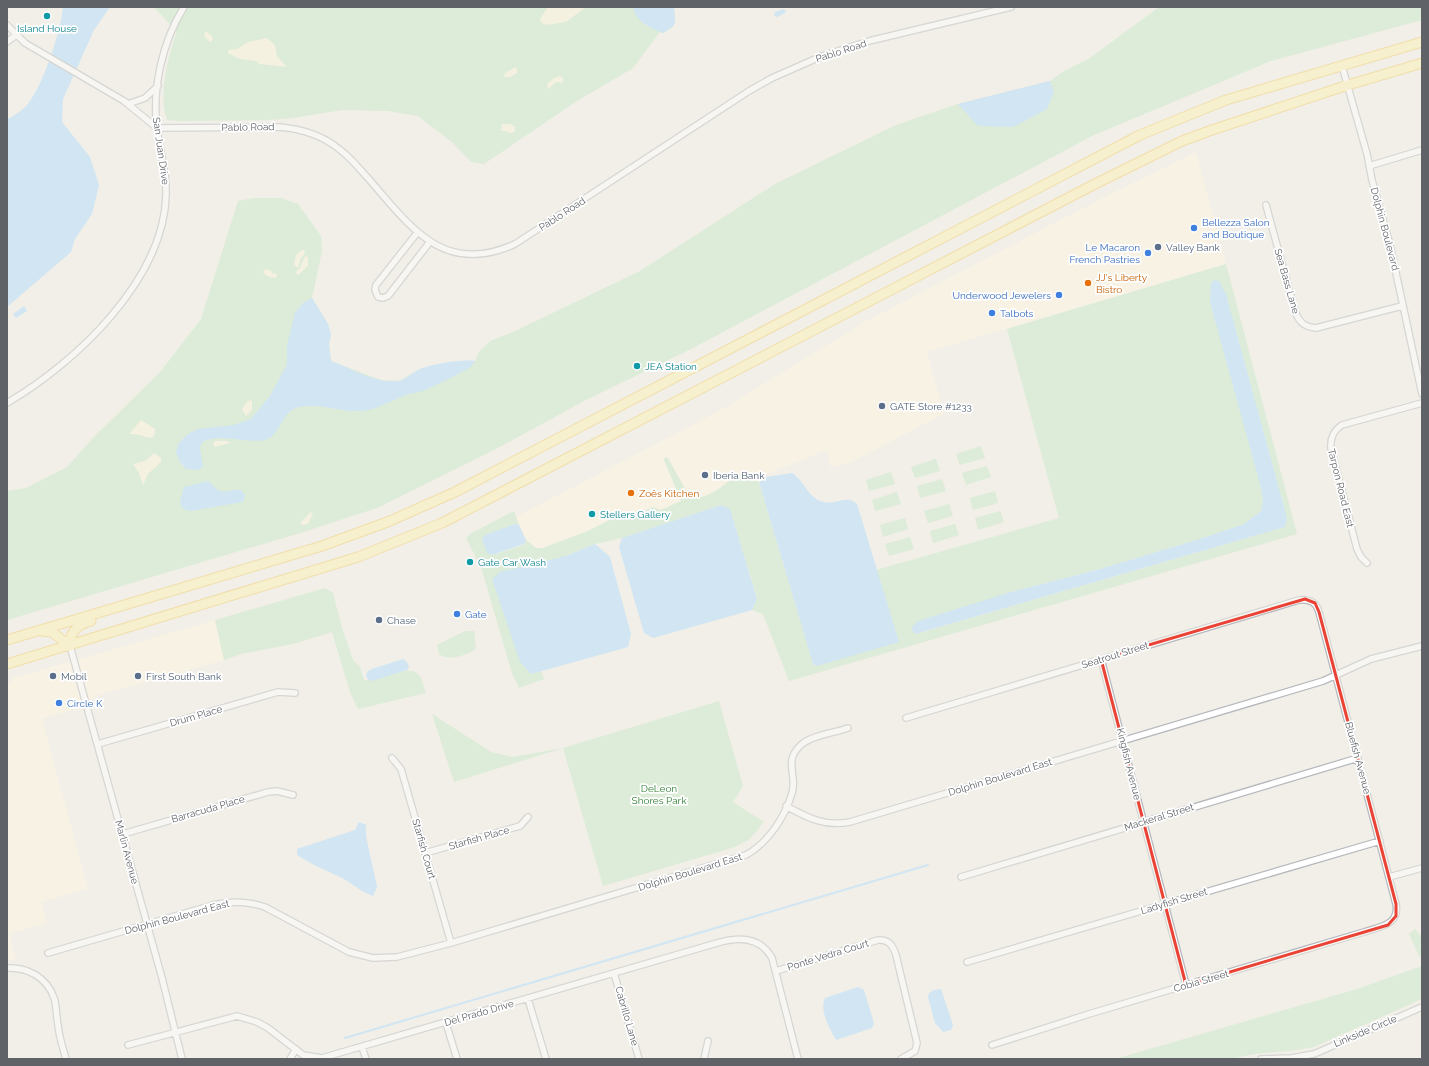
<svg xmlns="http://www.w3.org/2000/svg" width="1429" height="1066" viewBox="0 0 1429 1066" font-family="Raleway,sans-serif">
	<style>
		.commercial { fill: #fef7e0 }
		.green { fill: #c5e8c5; fill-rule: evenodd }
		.sand { fill: #fbf3d9 }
		.water { fill: #aadaff }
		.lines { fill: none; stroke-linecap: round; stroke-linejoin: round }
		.stream { stroke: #aadaff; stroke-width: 2 }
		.street-casing { stroke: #b5b8bc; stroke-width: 8 }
		.primary-casing { stroke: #f2c960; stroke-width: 11 }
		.street { stroke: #fff; stroke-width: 5.5 }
		.primary { stroke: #fff2af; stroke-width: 9 }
		.marked { fill: none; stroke: #ea4335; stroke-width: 3; stroke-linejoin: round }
		.culture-dot { fill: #0f9aa8; stroke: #fff; stroke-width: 1.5 }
		.shop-dot { fill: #3f7fe0; stroke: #fff; stroke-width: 1.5 }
		.service-dot { fill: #5c6f8a; stroke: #fff; stroke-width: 1.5 }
		.food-dot { fill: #e8710a; stroke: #fff; stroke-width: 1.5 }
		.labels { text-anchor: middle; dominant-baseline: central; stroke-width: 3.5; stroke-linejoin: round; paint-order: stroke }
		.culture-label { font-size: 10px; fill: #0d838f; stroke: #fff; text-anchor: start }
		.street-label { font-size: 10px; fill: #5f6368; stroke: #fff }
		.shop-label { font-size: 10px; fill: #366cbe; stroke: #fff; text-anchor: start }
		.service-label { font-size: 10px; fill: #4e5e75; stroke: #fff; text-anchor: start }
		.food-label { font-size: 10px; fill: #c56008; stroke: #fff; text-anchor: start }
		.park-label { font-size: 10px; fill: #348238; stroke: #fff }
	</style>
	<rect width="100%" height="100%" fill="#f1efe8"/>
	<path class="commercial" d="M 1196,152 L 1226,264 L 927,352 L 944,414 L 851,462 L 831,468 L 827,450 L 752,480 L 738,474 L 718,491 L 700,498 L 690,498 L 668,458 L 665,457 L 681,501 L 660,510 L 653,507 L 542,548 L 536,548 L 526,540 L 516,517 L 719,411 L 868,320 L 1110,194 Z
		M 215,620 L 224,660 L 96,696 L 77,708 L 42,719 L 88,889 L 41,902 L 47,923 L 9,934 L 16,959 L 7,960 L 7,686 L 13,678 Z"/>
	<path class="green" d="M 154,7 L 674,7 L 674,24 L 672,28 L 663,33 L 660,32 L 633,68 L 577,101 L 484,164 L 471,162 L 453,143 L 418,116 L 388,111 L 342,110 L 293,118 L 268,120 L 178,121 L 167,120 C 158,96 168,55 177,32 Z
		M 1159,7 L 1422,7 L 1422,20 L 1271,61 L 1094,135 L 691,349 L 584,401 L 494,450 L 377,508 L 300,533 L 7,620 L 7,491 L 26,488 L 67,467 L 92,439 L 161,371 L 201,319 L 238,201 L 254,198 L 281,198 L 298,204 L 321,236 L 322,251 L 312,298 L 328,324 L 331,335 L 329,344 L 331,361 L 381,380 L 399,381 L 420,369 L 439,364 L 475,361 L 479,352 L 490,341 L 513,332 L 640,271 L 775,184 L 896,125 L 958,104 L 1050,81 L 1064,71 L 1090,58 Z
		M 1226,264 L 1297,534 L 789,681 L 763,614 L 752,610 L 757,598 L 730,509 L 721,505 L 622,538 L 595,544 L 566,556 L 531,674 L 541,671 L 544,679 L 519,688 L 512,673 L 481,567 L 466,538 L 470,534 L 514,511 L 519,525 L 515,524 L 485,535 L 492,555 L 524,545 L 526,540 L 536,548 L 542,548 L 588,531 L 625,512 L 631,517 L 653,507 L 661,510 L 681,501 L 664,460 L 665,457 L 668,458 L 690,498 C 713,498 721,486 738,474 L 759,482 L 813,664 L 899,642 L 876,570 L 1059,518 L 1007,329 ZM 1226,294 L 1283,503 L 1286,518 L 1285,527 L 916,634 L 911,628 L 1011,592 L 1100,569 L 1203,538 L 1244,524 L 1261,511 L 1263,501 L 1261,488 Z
		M 981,446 L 985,458 L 960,465 L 956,454 Z
		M 936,459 L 940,471 L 915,478 L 911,467 Z
		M 987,466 L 991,477 L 966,485 L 962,473 Z
		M 891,472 L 895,484 L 869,491 L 866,480 Z
		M 942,479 L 946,491 L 920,498 L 917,486 Z
		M 995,491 L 998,503 L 973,510 L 970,498 Z
		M 897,492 L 901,504 L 875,511 L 872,500 Z
		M 949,504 L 953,516 L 928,523 L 924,511 Z
		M 1000,511 L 1004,522 L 978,530 L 975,518 Z
		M 905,518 L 908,529 L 883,537 L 880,525 Z
		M 955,524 L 959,535 L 933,543 L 930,531 Z
		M 910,537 L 914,549 L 889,556 L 885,544 Z
		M 325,588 L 333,593 L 342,628 L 353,660 L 360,667 L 364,680 C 380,682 411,660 421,678 C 423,682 424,689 426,693 L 358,709 L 350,692 L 332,632 L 293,644 L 241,654 L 224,660 L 215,620 Z
		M 465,631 L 474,631 L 476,649 C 466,655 450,662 439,654 L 437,645 Z
		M 719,701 L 743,786 L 733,802 L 764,822 L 750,839 L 735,847 L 603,886 L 563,748 L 454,782 L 432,714 L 491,752 L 512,757 L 563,748 Z
		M 1415,929 L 1422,937 L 1422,956 L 1419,956 L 1409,934 Z
		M 1422,966 L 1422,999 L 1314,1047 C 1287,1053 1258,1051 1232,1059 L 1115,1059 L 1357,989 Z"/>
	<path class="sand" d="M 548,7 L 586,7 L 566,22 L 546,25 L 542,23 L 540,19 Z
		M 205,32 L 207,32 L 212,36 L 213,40 L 210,42 L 204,36 Z
		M 267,38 L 275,45 L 277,56 L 287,67 L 259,64 L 256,61 L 240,59 L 228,53 L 228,50 L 237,49 L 248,42 Z
		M 514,68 L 517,68 L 517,73 L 510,77 L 504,77 L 505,73 Z
		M 560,76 L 563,78 L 563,83 L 556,82 L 548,89 L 547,84 L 554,78 Z
		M 502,124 L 510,124 L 515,127 L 515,131 L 511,133 L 505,131 L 501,131 Z
		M 302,250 L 304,250 L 305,253 L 301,258 L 298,267 L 296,267 L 294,264 L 296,255 Z
		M 305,256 L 308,257 L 308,266 L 298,275 L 296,273 L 297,270 L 300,268 Z
		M 265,269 L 270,270 L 273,274 L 276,273 L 277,277 C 272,279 266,276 263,272 Z
		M 252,400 L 252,410 L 246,416 L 242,409 L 248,401 Z
		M 141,420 L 155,429 C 156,442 147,437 139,435 C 136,434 133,434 129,434 Z
		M 214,441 L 228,441 L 230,443 L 215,447 L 213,444 Z
		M 154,453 L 161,458 L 161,462 L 148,474 L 143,485 L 139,473 L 133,464 L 145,461 Z
		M 311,512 L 313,514 L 308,524 L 301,525 L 301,522 Z"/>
	<path class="water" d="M 63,7 L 110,7 L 94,30 L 63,99 L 62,122 L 90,157 L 99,185 L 92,214 L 75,239 L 71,252 L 7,307 L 7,118 L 10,118 C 16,114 23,110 27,105 C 43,86 61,31 63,7 Z
		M 633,7 L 674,7 C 676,25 677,24 663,33 C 649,27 637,23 633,7 Z
		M 784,9 L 786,12 L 777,17 L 774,16 L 775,12 Z
		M 1050,81 L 1054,92 L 1047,109 L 1013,127 L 978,126 L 958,104 Z
		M 1214,280 L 1219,281 L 1226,294 L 1283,503 L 1287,518 L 1285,527 L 915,634 L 911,628 L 918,621 L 1011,592 L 1100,569 L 1203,538 L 1244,524 L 1261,511 L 1263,501 L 1261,488 L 1210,302 L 1211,283 Z
		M 312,298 L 328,324 L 331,335 L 329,344 L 331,361 C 351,368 376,384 398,381 C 406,380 413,372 420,369 C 433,364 461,359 475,361 L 471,367 C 456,375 441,383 425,390 C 416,393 407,394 399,398 C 386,403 373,411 359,411 C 337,412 317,401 296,408 C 281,413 280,436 265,440 C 245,444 221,432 202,442 L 200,448 L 203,466 L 199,470 L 186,469 L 180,462 L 176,453 L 178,444 L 188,434 L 198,429 L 234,425 L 251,419 L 270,396 L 287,364 L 287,345 L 295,313 L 303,303 Z
		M 24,306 L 27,311 L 16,318 L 13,314 Z
		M 792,473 C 805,481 808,499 824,502 C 836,505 847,494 857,504 L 899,642 L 817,666 L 813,664 L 759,482 L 767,477 Z
		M 208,481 C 212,484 214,488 218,490 C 225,494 233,489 241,490 L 245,495 L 243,502 L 190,511 L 182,508 L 180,501 L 184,487 Z
		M 721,505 L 730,509 L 757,599 L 752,610 L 653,638 L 644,633 L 619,547 L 622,538 Z
		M 515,524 L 519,525 L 526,540 L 524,544 L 492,555 L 487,553 L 482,539 L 485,535 Z
		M 595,544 L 610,557 L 631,634 L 628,647 L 531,674 L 520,662 L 492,579 L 500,572 L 566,556 Z
		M 403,659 L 407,662 L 409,667 L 407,670 L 372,681 L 368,680 L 366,675 L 368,671 L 372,669 Z
		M 359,822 L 366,825 L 366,836 L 377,887 L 373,896 C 362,892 354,885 344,879 C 328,871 312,865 297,855 L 297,849 L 355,830 Z
		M 858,987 L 864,990 L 874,1023 L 872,1028 L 836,1040 C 830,1029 819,1010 825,998 Z
		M 941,989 L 953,1025 L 951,1030 L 943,1032 L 935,1023 L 928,997 L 929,993 L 934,990 Z"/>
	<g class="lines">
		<path class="stream" d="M 345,1038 L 928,865"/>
		<defs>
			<path id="street" d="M 7,25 L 25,43 L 124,101 L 157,128 L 280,127 C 301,129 322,135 339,149 C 350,157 358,167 367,177 C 410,226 443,277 515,244 L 749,91 L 772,78 L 822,56 L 869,41 L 1011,7
				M 7,42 L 16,35
				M 1342,66 L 1367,154 L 1372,180 L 1390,245 L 1422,394
				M 128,104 L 145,98 L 158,86
				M 1369,166 L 1422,150
				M 1266,205 L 1295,311 C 1299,322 1304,327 1316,328 L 1402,306
				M 417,233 L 376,285 L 375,290 L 378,297 L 383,298 L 388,296 L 429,243
				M 7,403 C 76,363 164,279 166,195 C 167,172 160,151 157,129 C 152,89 162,42 184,7
				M 1367,563 L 1361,557 L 1357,549 L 1331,449 C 1330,438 1333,431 1342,425 L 1422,403
				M 70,646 L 162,978 L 182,1059
				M 1101,659 L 1186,985
				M 906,718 L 1299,600 C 1310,599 1316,602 1319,612 L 1396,904 C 1400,925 1379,927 1364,932 L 1089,1014 L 992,1045
				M 98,744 L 278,692 L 295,693
				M 392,758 L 401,769 L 451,943
				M 786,806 C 808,818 825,827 850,822 L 1323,681 L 1371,659 L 1422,646
				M 123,834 L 268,792 L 277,791 L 293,795
				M 425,853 L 520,826 L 528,817
				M 961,877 L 1358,758
				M 1389,877 L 1422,868
				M 48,953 L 213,905 C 232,901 247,901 265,907 L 349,952 L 373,958 L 397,957 L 451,943 L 746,855 C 768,843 785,817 792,793 C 798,775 782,761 802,744 C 813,735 834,733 848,728
				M 967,962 L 1380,841
				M 7,968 C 27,967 47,977 54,998 C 57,1006 56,1016 58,1025 C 59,1037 63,1048 66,1059
				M 776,971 L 878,940 C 889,939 893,946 896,955 L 917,1043 L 915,1051 L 901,1059
				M 614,973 L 639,1059
				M 528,999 L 546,1059
				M 446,1023 L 457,1059
				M 128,1045 L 237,1016 L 257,1022 L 268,1028 L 303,1055 L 322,1058 L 717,943 C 737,937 760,936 772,958 L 798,1059
				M 362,1047 L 366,1059
				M 290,1059 L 296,1049
				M 704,1059 L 708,1041
				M 1261,1059 L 1291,1058 L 1314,1054 L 1422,1007"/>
			<path id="primary" d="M 42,631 L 52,632 L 70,646
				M 7,640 L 322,546 L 390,521 L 455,492 L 1140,135 L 1226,100 L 1422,42
				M 70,646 C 69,632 79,624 91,621
				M 7,664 L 358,557 L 442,523 L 1095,184 L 1182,141 L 1212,130 L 1348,85 L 1422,63"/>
		</defs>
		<use href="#street" class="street-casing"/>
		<use href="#primary" class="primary-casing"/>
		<use href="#street" class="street"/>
		<use href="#primary" class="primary"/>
	</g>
	<path d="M0 0H1429V1066H0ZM 1305,599 L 1315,603 L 1319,612 L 1396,904 L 1396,916 L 1388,925 L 1186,985 L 1101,659 Z" fill="#f1efe8" fill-opacity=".55" fill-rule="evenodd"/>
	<path class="marked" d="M 1305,599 L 1315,603 L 1319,612 L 1396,904 L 1396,916 L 1388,925 L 1186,985 L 1101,659 Z"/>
	<g class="culture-dot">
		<circle cx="47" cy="16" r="4"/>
		<circle cx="637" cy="366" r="4"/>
		<circle cx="592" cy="514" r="4"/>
		<circle cx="470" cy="562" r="4"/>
	</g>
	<g class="shop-dot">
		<circle cx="1194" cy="228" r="4"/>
		<circle cx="1148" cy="253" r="4"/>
		<circle cx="1059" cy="295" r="4"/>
		<circle cx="992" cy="313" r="4"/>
		<circle cx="457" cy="614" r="4"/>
		<circle cx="59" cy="703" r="4"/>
	</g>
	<g class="service-dot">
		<circle cx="1158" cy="247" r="4"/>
		<circle cx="882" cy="406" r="4"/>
		<circle cx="705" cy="475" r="4"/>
		<circle cx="379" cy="620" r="4"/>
		<circle cx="53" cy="676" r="4"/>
		<circle cx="138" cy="676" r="4"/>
	</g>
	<g class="food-dot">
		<circle cx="1088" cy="283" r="4"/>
		<circle cx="631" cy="493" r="4"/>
	</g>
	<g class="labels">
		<g class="culture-label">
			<text x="47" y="28" text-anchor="middle">Island House</text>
			<text x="645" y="366">JEA Station</text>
			<text x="600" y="514">Stellers Gallery</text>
			<text x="478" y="562">Gate Car Wash</text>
		</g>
		<g class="street-label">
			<text transform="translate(841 51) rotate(-18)">Pablo Road</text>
			<text transform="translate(248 127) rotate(-1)">Pablo Road</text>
			<text transform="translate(161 151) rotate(82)">San Juan Drive</text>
			<text transform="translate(562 214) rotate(-33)">Pablo Road</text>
			<text transform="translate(1385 229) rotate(75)">Dolphin Boulevard</text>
			<text transform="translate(1287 281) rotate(74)">Sea Bass Lane</text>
			<text transform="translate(1341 488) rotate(76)">Tarpon Road East</text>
			<text transform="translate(1115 655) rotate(-17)">Seatrout Street</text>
			<text transform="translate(196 716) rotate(-16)">Drum Place</text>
			<text transform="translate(1358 758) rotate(75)">Bluefish Avenue</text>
			<text transform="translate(1129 764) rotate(76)">Kingfish Avenue</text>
			<text transform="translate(1000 777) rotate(-17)">Dolphin Boulevard East</text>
			<text transform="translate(208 809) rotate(-16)">Barracuda Place</text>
			<text transform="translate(1159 817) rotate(-17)">Mackeral Street</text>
			<text transform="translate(479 838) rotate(-16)">Starfish Place</text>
			<text transform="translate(424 849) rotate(74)">Starfish Court</text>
			<text transform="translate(127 852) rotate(75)">Marlin Avenue</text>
			<text transform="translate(690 872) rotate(-17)">Dolphin Boulevard East</text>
			<text transform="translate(1174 901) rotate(-17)">Ladyfish Street</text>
			<text transform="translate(177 917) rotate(-15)">Dolphin Boulevard East</text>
			<text transform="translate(828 955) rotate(-17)">Ponte Vedra Court</text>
			<text transform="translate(1201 981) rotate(-16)">Cobia Street</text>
			<text transform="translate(479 1013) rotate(-16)">Del Prado Drive</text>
			<text transform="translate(627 1016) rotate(74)">Cabrillo Lane</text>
			<text transform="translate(1365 1031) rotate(-23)">Linkside Circle</text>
		</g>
		<g class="shop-label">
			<text x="1202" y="222">Bellezza Salon<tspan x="1202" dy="12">and Boutique</tspan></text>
			<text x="1140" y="247" text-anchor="end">Le Macaron<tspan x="1140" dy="12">French Pastries</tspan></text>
			<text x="1051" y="295" text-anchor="end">Underwood Jewelers</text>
			<text x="1000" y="313">Talbots</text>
			<text x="465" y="614">Gate</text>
			<text x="67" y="703">Circle K</text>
		</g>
		<g class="service-label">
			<text x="1166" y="247">Valley Bank</text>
			<text x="890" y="406">GATE Store #1233</text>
			<text x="713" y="475">Iberia Bank</text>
			<text x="387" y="620">Chase</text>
			<text x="61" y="676">Mobil</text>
			<text x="146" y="676">First South Bank</text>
		</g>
		<g class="food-label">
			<text x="1096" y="277">JJ's Liberty<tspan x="1096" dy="12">Bistro</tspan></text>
			<text x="639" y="493">Zoës Kitchen</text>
		</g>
		<g class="park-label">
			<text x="659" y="788">DeLeon<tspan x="659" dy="12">Shores Park</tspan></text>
		</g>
	</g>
	<rect width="1429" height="1066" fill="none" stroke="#5f6368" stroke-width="16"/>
</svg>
